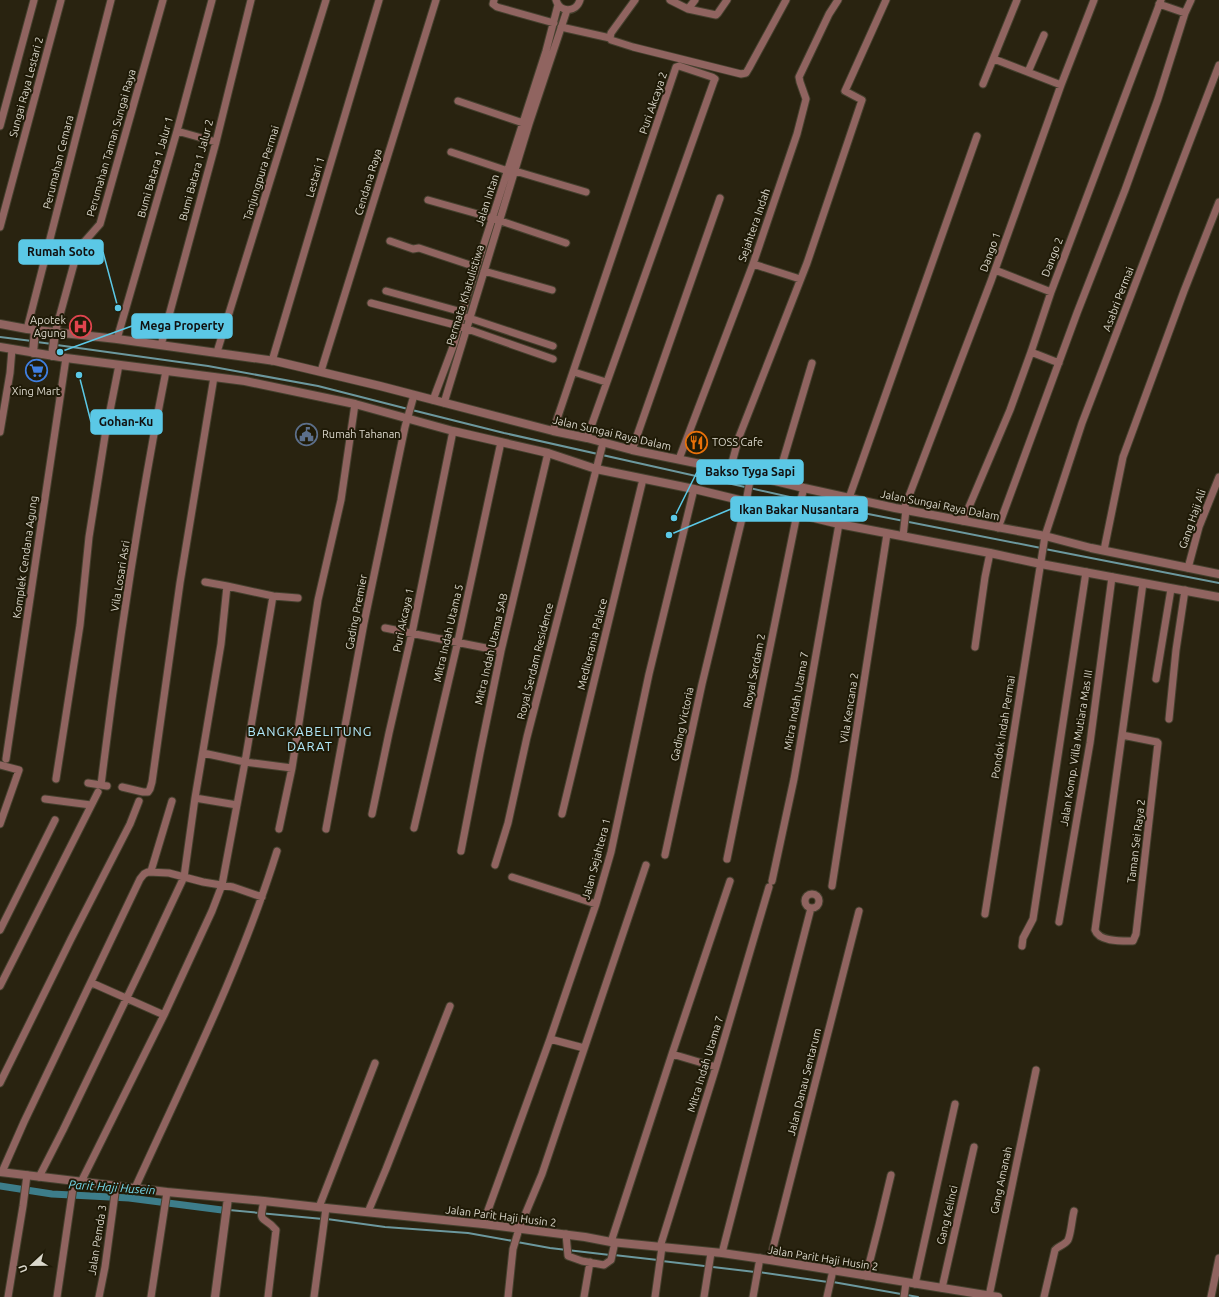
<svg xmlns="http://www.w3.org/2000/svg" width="1219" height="1297" viewBox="0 0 1219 1297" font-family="Ubuntu,sans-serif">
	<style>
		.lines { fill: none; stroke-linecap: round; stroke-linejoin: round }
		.stream { stroke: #6c989e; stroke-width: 2 }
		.canal { stroke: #3d7d8a; stroke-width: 7 }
		.minor-casing { stroke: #45402e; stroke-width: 9 }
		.tertiary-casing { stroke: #45402e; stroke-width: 10 }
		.minor { stroke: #906460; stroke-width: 7 }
		.tertiary { stroke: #906460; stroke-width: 8 }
		.labels { text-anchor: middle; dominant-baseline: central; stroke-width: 4; stroke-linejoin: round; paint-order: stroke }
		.street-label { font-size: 11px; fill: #dbd8cc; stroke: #1f1a07 }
		.poi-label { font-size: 11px; fill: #dbd8cc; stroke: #1f1a07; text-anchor: start }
		.water-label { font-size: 12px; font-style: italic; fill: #76daee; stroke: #1f1a07 }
		.quarter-label { font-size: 13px; letter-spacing: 1px; fill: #b0e7f8; stroke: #1f1a07 }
		.leader { fill: none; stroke: #5bc8e6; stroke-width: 1.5 }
		.callout-dot { fill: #5bc8e6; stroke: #1f1a07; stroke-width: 1.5 }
		.callout { fill: #5bc8e6; stroke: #5bc8e6; stroke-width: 1.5 }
		.callout-label { font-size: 12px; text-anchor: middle; font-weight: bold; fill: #111 }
	</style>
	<rect width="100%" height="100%" fill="#292310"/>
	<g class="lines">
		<path class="stream" d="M 0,337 L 32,341
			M 37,342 L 52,344
			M 57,345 L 208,366 L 318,386 L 408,409
			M 412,410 L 504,433 L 848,510 L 1041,548
			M 1045,549 L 1219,583
			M 229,1210 L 323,1219
			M 327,1219 L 385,1227 L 468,1233 L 513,1241
			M 517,1242 L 550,1248 L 610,1255
			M 614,1255 L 658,1260
			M 662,1261 L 755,1272
			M 759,1272 L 828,1282
			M 833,1282 L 918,1297"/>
		<path class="canal" d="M 0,1186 L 52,1194 L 129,1198 L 222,1210"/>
		<defs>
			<path id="minor" d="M 494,0 L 493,4 L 497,7 L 554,23
				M 556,0 C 560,13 576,13 580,0
				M 635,0 L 611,33 L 610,38 L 611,40 L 633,47 L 741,74 L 746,73 L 749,68 L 786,0
				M 670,0 L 688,9 L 716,15 L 718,13 L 727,0
				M 688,9 L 695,0
				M 1185,13 L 1191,0
				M 561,27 L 610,38
				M 994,59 L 1061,85
				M 1028,72 L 1044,35
				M 983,84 L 1017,0
				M 458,101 L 526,124
				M 0,126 L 34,0
				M 177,131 L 216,142
				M 451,152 L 508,171
				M 515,171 L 586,192
				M 428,200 L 492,218 L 566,243
				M 0,227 L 61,0
				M 390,241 L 413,249 L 419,248 L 476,267
				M 753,264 L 800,279
				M 995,270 L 1051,292
				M 484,271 L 552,290
				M 386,291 L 462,312
				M 371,303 L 459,326 L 553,359
				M 466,317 L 553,346
				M 27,329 L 111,0
				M 55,333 L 78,249 L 100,224 L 163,0
				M 117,339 L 177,131 L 212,0
				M 161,345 L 216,142 L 251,0
				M 217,352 L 326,0
				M 1031,352 L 1059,363
				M 272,361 L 379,0
				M 321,371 L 436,0
				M 574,372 L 606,382
				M 433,400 L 454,344 L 466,300 L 546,51 L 558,5
				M 444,403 L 529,124 L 567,10
				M 553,431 L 676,67 L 679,66 L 712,77 L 715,79 L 714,81 L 587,438
				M 0,432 L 10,373 L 12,349
				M 632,450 L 720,198
				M 679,459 L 753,264 L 797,134 L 806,99 L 800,82 L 799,77 L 829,14 L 838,0
				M 730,470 L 739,437 L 807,263 L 862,100 L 845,91 L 886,0
				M 777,481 L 812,363
				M 849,498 L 977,136
				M 904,509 L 991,281 L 1061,85 L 1094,0
				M 963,521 L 1010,410 L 1031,352 L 1051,292 L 1161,0
				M 998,528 L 1077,313 L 1125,190 L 1158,99 L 1185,13 L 1159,4
				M 903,536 L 906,510
				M 1104,550 L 1123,457 L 1184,291 L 1219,202
				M 1188,568 L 1199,527 L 1219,477
				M 205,582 L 227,586
				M 273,596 L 298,598
				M 385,628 L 501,651
				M 975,647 L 985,577 L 990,553
				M 1156,679 L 1171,589
				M 1169,719 L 1176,650 L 1185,590
				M 1122,735 L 1157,742 L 1158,743 L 1136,934 L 1133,941 C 1122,941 1099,942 1095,930 L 1143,583
				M 203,753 L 245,762 L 292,768
				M 6,759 L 66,358
				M 0,765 L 19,770 L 0,824
				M 56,779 L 80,625 L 89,537 L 105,436 L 119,365
				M 88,783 L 107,786
				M 101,785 C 118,646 139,508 166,371
				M 122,787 L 143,792 L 148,792 L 150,789 L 152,782 L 180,583 L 214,377
				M 195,798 L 237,805
				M 45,799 L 91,805
				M 372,814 L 389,733 L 412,633 L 453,431
				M 562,814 L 643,479
				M 414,828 L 458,641 L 501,442
				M 279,829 L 292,768 L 318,600 L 341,500 L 355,404
				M 326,829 L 364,623 L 405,427 L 414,395
				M 461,851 L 480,753 L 501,651 L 548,453
				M 665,855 L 702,684 L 746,502 L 751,475
				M 727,859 L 797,514 L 804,488
				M 495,865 L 508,823 L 527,737 L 603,443
				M 151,871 L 172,801
				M 512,877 L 596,904
				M 772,881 L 794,779 L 839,524
				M 832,886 L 887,534
				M805 901a7 7 0 1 1 14 0a7 7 0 1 1-14 0Z
				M 985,914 L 1045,536 L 1082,423 L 1219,65
				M 1059,922 L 1090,743 L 1112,577
				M 0,930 L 55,820
				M 1022,946 L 1023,938 L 1033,919 L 1086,572
				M 92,983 L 164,1015
				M 0,986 L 98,792
				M 550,1039 L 584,1048
				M 672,1054 L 716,1067
				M 0,1083 L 71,939 L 130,824 L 139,801
				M 2,1172 L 24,1122 L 140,879 L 144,874 L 148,872 L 169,873 L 203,882 L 233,887 L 262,897
				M 39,1177 L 63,1130 L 147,956 L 184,877 L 195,798 L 221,644 L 227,586 L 273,596 L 245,762 L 222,885 L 212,911 L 164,1015 L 81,1182
				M 135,1188 C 185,1078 241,967 277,851
				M 264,1201 C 258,1226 263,1214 276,1230 L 268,1297
				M 319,1207 L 375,1063
				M 368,1212 L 386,1169 L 450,1006
				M 483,1224 L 550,1039 L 596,904 L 611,852 L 649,674 L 694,489
				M 566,1234 L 568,1256 L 582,1261 L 604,1265 L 611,1260 L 615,1242
				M 611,1242 L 672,1054 L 730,881
				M 660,1247 L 716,1067 L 769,887
				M 722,1253 L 811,908
				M 770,1260 L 859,911
				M 866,1276 L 879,1225 L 891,1175
				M 915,1284 L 955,1104
				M 942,1288 L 974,1147
				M 989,1296 L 1036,1070
				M 8,1297 L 23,1206 L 27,1175
				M 57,1297 L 74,1181
				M 99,1297 L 105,1267 L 116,1186
				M 151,1297 L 167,1192
				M 314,1297 L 326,1208
				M 508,1297 L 513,1249 L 519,1229 L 542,1174 L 646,865
				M 584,1297 L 590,1262
				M 655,1297 L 662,1247
				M 704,1297 L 711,1253
				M 753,1297 L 760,1258
				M 827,1297 L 833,1270
				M 904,1297 L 906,1283
				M 1044,1297 L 1055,1250 C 1058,1246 1065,1245 1068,1240 C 1071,1234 1072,1218 1074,1211
				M 1211,1297 L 1219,1258"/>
			<path id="tertiary" d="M 0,324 L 27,329 L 117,339 L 275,361 L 380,386 L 553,431 L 587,438 L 632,450 L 730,470 L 804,488 L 895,508 L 1045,536 L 1091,548 L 1219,574
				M 0,347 L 66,358 L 245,381 L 355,404 L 453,431 L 548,453 L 596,469 L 694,489 L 839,524 L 990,553 L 1041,564 L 1219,597
				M 33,353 L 35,330
				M 52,356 L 55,333
				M 0,1172 L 167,1192 L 264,1201 L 326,1208 L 483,1224 L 585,1237 L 611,1242 L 722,1253 L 770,1260 L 998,1297
				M 215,1297 L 228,1198"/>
		</defs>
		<use href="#minor" class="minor-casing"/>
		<use href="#tertiary" class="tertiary-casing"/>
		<use href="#minor" class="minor"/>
		<use href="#tertiary" class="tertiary"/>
	</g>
	<defs>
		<symbol id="hospital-ring" viewBox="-11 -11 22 22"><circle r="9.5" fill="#1f1a07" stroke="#e0444e" stroke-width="1.5"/><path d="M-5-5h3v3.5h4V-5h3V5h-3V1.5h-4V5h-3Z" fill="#e0444e"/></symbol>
		<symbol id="supermarket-ring" viewBox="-11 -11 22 22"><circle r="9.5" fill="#1f1a07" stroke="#3f7fe0" stroke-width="1.5"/><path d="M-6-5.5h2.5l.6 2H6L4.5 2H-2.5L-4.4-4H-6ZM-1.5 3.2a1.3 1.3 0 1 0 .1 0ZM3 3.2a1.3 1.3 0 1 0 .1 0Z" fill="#3f7fe0"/></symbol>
		<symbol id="civic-ring" viewBox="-11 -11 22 22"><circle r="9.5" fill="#1f1a07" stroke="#5c6f8a" stroke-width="1.5"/><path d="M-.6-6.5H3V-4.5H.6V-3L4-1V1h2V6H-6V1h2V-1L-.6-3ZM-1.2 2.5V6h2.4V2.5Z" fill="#5c6f8a"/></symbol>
		<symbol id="restaurant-ring" viewBox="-11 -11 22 22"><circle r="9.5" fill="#1f1a07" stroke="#e8710a" stroke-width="1.5"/><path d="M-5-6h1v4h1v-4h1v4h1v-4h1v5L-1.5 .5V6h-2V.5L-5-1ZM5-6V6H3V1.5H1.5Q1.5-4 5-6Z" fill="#e8710a"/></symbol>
	</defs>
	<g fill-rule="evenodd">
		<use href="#hospital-ring" x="68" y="314" width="25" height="25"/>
		<use href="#supermarket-ring" x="24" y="358" width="25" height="25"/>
		<use href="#civic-ring" x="294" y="422" width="25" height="25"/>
		<use href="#restaurant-ring" x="684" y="430" width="25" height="25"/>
	</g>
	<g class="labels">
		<g class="street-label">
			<text transform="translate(26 87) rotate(-75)">Sungai Raya Lestari 2</text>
			<text transform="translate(653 103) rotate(-71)">Puri Akcaya 2</text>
			<text transform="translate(111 143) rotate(-74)">Perumahan Taman Sungai Raya</text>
			<text transform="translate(58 162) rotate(-76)">Perumahan Cemara</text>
			<text transform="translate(155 167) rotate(-74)">Bumi Batara 1 Jalur 1</text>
			<text transform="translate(196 170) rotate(-75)">Bumi Batara 1 Jalur 2</text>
			<text transform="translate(261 173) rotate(-73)">Tanjungpura Permai</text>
			<text transform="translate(315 177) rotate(-74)">Lestari 1</text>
			<text transform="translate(368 182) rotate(-73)">Cendana Raya</text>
			<text transform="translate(487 200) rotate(-72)">Jalan Intan</text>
			<text transform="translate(754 225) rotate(-71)">Sejahtera Indah</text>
			<text transform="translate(990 252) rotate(-70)">Dango 1</text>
			<text transform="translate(1052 257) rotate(-69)">Dango 2</text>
			<text transform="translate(465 295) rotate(-73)">Permata Khatulistiwa</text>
			<text transform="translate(1118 299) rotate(-69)">Asabri Permai</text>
			<text transform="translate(612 433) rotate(13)">Jalan Sungai Raya Dalam</text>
			<text transform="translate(940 505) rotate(11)">Jalan Sungai Raya Dalam</text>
			<text transform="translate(1192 519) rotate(-71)">Gang Haji Ali</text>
			<text transform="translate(25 557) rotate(-82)">Komplek Cendana Agung</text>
			<text transform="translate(120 576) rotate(-81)">Vila Losari Asri</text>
			<text transform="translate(356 612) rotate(-79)">Gading Premier</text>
			<text transform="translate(403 620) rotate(-78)">Puri Akcaya 1</text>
			<text transform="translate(448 633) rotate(-77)">Mitra Indah Utama 5</text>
			<text transform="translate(592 644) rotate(-76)">Mediterania Palace</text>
			<text transform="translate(491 649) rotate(-77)">Mitra Indah Utama 5AB</text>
			<text transform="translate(535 661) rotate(-76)">Royal Serdam Residence</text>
			<text transform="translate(754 671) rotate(-79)">Royal Serdam 2</text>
			<text transform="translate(796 701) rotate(-80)">Mitra Indah Utama 7</text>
			<text transform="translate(849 708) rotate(-81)">Vila Kencana 2</text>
			<text transform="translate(682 724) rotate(-78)">Gading Victoria</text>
			<text transform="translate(1003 727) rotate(-81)">Pondok Indah Permai</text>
			<text transform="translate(1076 748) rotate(-81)">Jalan Komp. Villa Mutiara Mas III</text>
			<text transform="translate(1136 841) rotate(-83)">Taman Sei Raya 2</text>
			<text transform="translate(596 859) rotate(-75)">Jalan Sejahtera 1</text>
			<text transform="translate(705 1064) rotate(-73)">Mitra Indah Utama 7</text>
			<text transform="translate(804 1082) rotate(-76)">Jalan Danau Sentarum</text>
			<text transform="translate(1001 1180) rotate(-78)">Gang Amanah</text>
			<text transform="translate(947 1215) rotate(-77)">Gang Kelinci</text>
			<text transform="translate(501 1216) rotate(7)">Jalan Parit Haji Husin 2</text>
			<text transform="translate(97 1240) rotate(-81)">Jalan Pemda 3</text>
			<text transform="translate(823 1258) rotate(9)">Jalan Parit Haji Husin 2</text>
		</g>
		<g class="poi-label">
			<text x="66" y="320" text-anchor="end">Apotek<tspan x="66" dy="13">Agung</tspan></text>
			<text x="36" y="391" text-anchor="middle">Xing Mart</text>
			<text x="322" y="434">Rumah Tahanan</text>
			<text x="712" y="442">TOSS Cafe</text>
		</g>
		<g class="water-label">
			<text transform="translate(112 1187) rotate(4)">Parit Haji Husein</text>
		</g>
		<g class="quarter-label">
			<text x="310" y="731">BANGKABELITUNG<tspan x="310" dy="15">DARAT</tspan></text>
		</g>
	</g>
	<path class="leader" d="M118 308L103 252M60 352L132 326M79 375L91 422M674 518L697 472M669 535L731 509"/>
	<g class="callout-dot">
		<circle cx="118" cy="308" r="4"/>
		<circle cx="60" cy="352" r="4"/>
		<circle cx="79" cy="375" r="4"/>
		<circle cx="674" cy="518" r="4"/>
		<circle cx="669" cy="535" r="4"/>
	</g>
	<g class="callout">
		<rect x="19" y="240" width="84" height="24" rx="4"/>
		<rect x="132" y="314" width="100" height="24" rx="4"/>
		<rect x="91" y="410" width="71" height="24" rx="4"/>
		<rect x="697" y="460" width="106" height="24" rx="4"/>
		<rect x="731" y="497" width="136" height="24" rx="4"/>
	</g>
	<g class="callout-label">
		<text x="61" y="256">Rumah Soto</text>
		<text x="182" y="330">Mega Property</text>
		<text x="126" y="426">Gohan-Ku</text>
		<text x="750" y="476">Bakso Tyga Sapi</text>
		<text x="799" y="514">Ikan Bakar Nusantara</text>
	</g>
	<g transform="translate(32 1265) rotate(248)" stroke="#1f1a07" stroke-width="3" paint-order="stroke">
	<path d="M0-3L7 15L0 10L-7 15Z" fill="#dbd8cc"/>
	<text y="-6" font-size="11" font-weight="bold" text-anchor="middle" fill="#dbd8cc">U</text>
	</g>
</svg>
